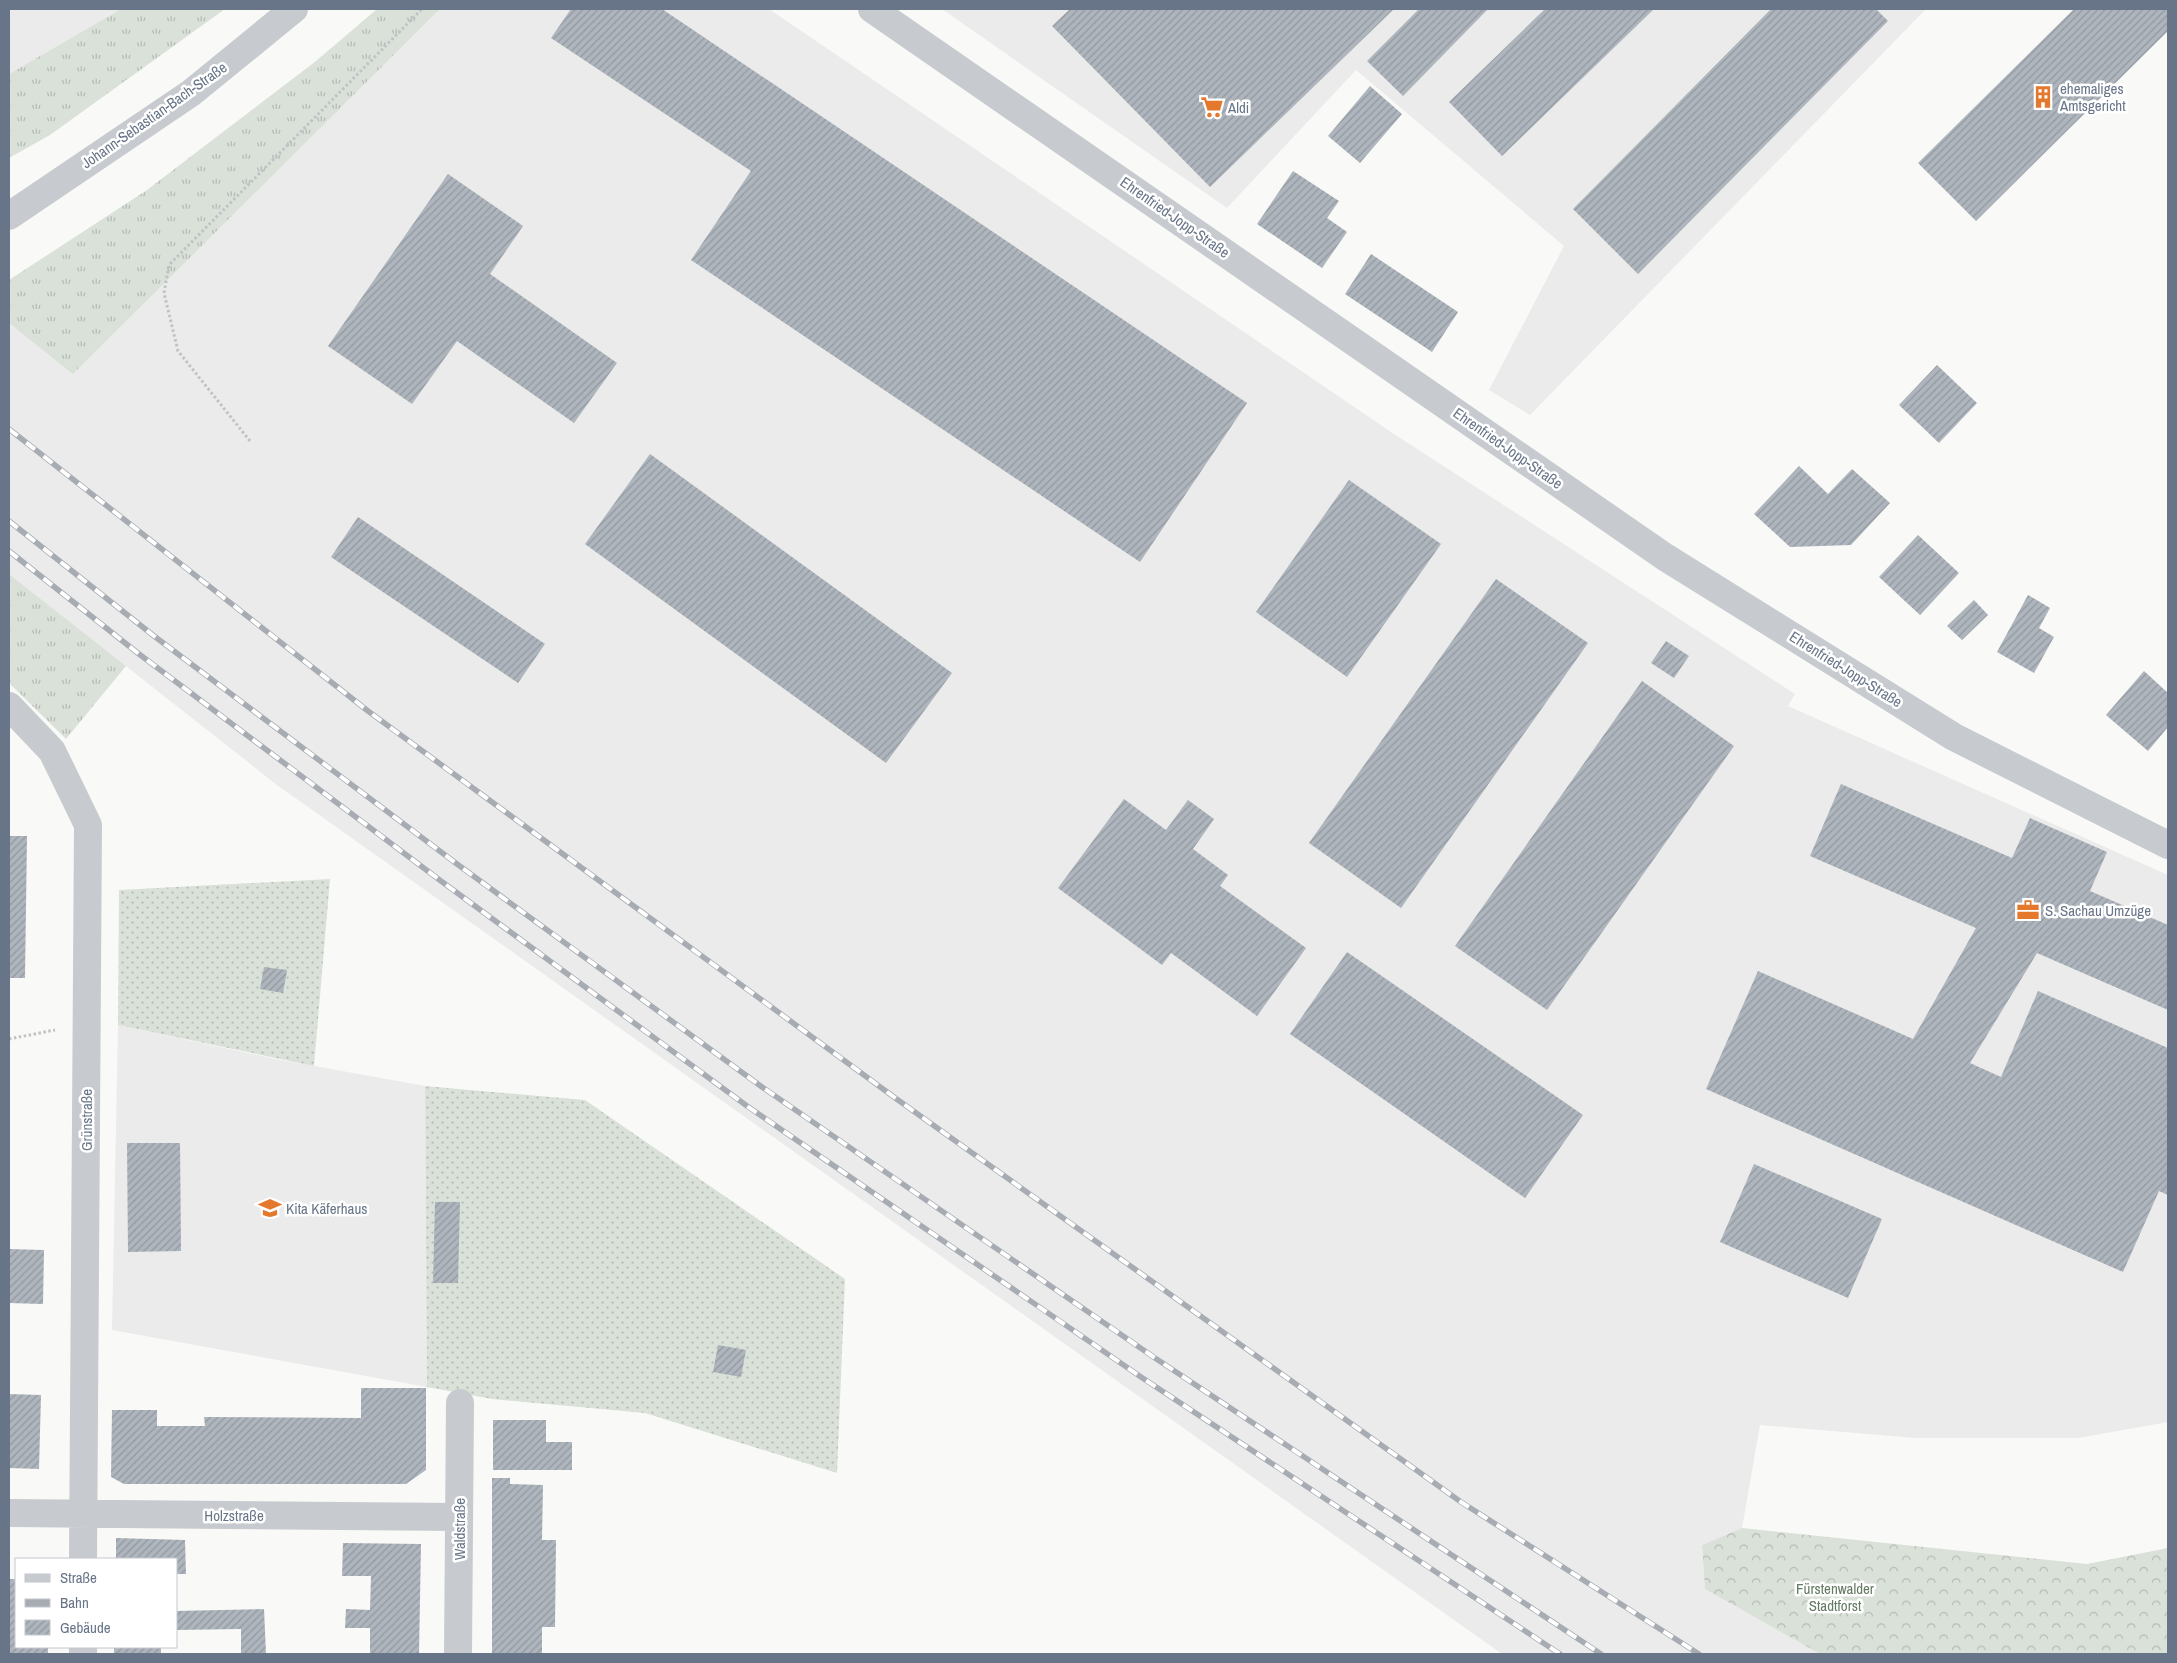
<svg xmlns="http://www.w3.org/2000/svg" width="2177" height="1663" viewBox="0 0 2177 1663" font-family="'Archivo Narrow',sans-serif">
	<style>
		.built { fill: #eaebea }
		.grass { fill: url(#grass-tufts) }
		.forest { fill: url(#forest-crowns) }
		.garden { fill: url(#garden-dots) }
		.building { fill: url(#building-hatch) }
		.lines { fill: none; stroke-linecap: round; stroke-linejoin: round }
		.path { stroke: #c1c2c5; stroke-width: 3; stroke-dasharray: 2.5 2.5; stroke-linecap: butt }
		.minor { stroke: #c7cace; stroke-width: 28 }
		.tertiary { stroke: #c7cace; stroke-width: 28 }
		.rail-casing { stroke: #a7acb3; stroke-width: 5.5 }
		.rail { stroke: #fff; stroke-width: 4; stroke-dasharray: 11; stroke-linecap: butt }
		.labels { text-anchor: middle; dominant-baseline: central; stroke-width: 5; stroke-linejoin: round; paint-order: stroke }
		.poi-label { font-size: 15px; fill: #687588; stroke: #fff; text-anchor: start }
		.street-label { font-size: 15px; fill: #687588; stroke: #fff }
		.park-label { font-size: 15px; fill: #647a63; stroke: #fff }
	</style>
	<defs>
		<pattern id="grass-tufts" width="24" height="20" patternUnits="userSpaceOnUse" patternTransform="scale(1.25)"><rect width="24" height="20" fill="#dae1d8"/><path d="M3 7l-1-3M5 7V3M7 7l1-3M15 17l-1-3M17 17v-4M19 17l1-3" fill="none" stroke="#b5bbb5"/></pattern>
		<pattern id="forest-crowns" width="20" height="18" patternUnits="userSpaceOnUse" patternTransform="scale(1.25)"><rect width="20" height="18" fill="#dae1d8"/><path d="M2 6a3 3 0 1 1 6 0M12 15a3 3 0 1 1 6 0" fill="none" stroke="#b5bbb5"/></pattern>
		<pattern id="garden-dots" width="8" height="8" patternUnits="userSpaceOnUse" patternTransform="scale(1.25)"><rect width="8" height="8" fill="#dae1d8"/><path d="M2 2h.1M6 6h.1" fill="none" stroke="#b5bbb5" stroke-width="1.8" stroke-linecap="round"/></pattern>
		<pattern id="building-hatch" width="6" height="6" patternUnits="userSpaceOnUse" patternTransform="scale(1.25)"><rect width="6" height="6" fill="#aeb5bc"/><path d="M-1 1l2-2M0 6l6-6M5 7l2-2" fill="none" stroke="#91989f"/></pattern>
	</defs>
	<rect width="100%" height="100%" fill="#f9faf7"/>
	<path class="built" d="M 9,9 L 121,9 L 9,74 Z
		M 440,9 L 769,9 L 1391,432 L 1795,694 L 1788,706 L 2168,875 L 2168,1422 L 2078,1438 L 1915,1438 L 1760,1425 L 1742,1528 L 1702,1545 L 1705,1589 L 1820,1654 L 1502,1654 L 277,785 L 9,574 L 9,323 L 74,373 Z
		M 942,9 L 1926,9 L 1530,415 L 1489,390 L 1564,246 L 1356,70 L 1227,208 Z
		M 118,1025 L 276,1059 L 425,1086 L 427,1387 L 112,1330 Z"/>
	<path class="grass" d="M 121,9 L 225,9 L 50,135 L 9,158 L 9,74 Z
		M 377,9 L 440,9 L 73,374 L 9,323 L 9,280 L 147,190 L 316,61 Z
		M 9,574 L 126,666 L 66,739 L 9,683 Z"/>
	<path class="forest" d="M 1742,1528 L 2087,1564 L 2168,1548 L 2168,1654 L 1820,1654 L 1705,1589 L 1702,1545 Z"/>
	<path class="garden" d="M 330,879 L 314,1066 L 118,1025 L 119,890 Z
		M 425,1086 L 585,1100 L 845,1279 L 837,1473 L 645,1413 L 492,1399 L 427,1387 Z"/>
	<path class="building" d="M 571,9 L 662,9 L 1247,403 L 1140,562 L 691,260 L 751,171 L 551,38 Z
		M 1070,9 L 1394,9 L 1210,187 L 1052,26 Z
		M 1419,9 L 1488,9 L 1403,96 L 1367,61 Z
		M 1545,9 L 1654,9 L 1502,156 L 1449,102 Z
		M 1771,9 L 1876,9 L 1888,21 L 1638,274 L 1573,209 Z
		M 2074,9 L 2168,9 L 2168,31 L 1976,221 L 1918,163 Z
		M 1370,86 L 1402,114 L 1360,163 L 1328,136 Z
		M 1293,171 L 1339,201 L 1327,218 L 1347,232 L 1322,268 L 1257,224 Z
		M 448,174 L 523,226 L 490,274 L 617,363 L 574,423 L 457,341 L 412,404 L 328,346 Z
		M 1371,254 L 1458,312 L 1432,352 L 1345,294 Z
		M 1937,365 L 1977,403 L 1939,443 L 1899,405 Z
		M 650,454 L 952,673 L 886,763 L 585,544 Z
		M 1799,466 L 1828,494 L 1852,469 L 1890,503 L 1851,545 L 1790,547 L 1754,514 Z
		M 1349,480 L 1441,544 L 1347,677 L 1256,612 Z
		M 358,517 L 545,644 L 518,683 L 331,557 Z
		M 1918,535 L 1959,573 L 1920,615 L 1879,577 Z
		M 1496,579 L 1588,643 L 1401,908 L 1309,843 Z
		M 2028,595 L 2050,608 L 2039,628 L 2054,637 L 2034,673 L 1997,652 Z
		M 1974,600 L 1988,615 L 1962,640 L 1947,626 Z
		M 1666,641 L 1689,656 L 1674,678 L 1651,663 Z
		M 2144,671 L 2168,693 L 2168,727 L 2148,751 L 2106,715 Z
		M 1642,681 L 1734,746 L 1547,1010 L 1455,946 Z
		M 1841,784 L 2012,858 L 2030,818 L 2107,852 L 2090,891 L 2168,925 L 2168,1010 L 2037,953 L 1970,1063 L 2001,1077 L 2038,991 L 2168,1048 L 2168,1195 L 2159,1191 L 2123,1272 L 1706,1089 L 1758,971 L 1913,1039 L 1976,928 L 1810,856 Z
		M 1124,799 L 1166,830 L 1188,800 L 1214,819 L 1193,849 L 1228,875 L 1220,886 L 1306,948 L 1257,1016 L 1171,953 L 1162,965 L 1058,888 Z
		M 9,836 L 27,836 L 25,978 L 9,978 Z
		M 1347,952 L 1583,1115 L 1525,1198 L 1290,1034 Z
		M 264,967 L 287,970 L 283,993 L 260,989 Z
		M 127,1143 L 180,1143 L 181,1251 L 128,1252 Z
		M 1754,1164 L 1882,1219 L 1848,1298 L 1720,1242 Z
		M 435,1202 L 460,1202 L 458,1283 L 433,1283 Z
		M 9,1249 L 44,1250 L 43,1304 L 9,1303 Z
		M 718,1345 L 746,1350 L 741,1377 L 713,1372 Z
		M 361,1388 L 426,1388 L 426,1470 L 406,1484 L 124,1484 L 111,1477 L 112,1410 L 157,1410 L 157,1426 L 205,1426 L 204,1417 L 361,1418 Z
		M 9,1394 L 41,1395 L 39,1469 L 9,1468 Z
		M 493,1420 L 546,1420 L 546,1442 L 572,1442 L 572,1470 L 493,1470 Z
		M 492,1478 L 510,1478 L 510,1484 L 543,1485 L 542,1540 L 556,1540 L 555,1627 L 542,1627 L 542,1654 L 492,1654 Z
		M 116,1538 L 185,1540 L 186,1574 L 176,1574 L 176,1559 L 116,1559 Z
		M 343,1543 L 421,1544 L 419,1654 L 370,1654 L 370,1628 L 345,1628 L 346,1609 L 370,1610 L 371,1576 L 342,1576 Z
		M 9,1579 L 16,1579 L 16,1647 L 48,1647 L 48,1654 L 9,1654 Z
		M 264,1609 L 266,1654 L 241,1654 L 241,1629 L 176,1630 L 176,1611 Z
		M 114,1647 L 161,1647 L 161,1654 L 114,1654 Z"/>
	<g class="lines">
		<path class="path" d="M 250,441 L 178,351 L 164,293 L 169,265 L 422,9
			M 9,1039 L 55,1030"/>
		<path class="minor" d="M 872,9 L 1665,557 L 1954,737 L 2168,845
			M 9,706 L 52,751 L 88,825 L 83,1559
			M 9,1513 L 459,1517
			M 83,1647 L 83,1654
			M 458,1654 L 460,1403"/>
		<path class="tertiary" d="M 9,216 L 191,93 L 294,9"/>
		<defs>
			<path id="rail" d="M 9,429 L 368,711 L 898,1100 L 1461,1502 L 1699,1654
				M 9,521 L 154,636 L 457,864 L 762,1087 L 1155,1358 L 1601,1654
				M 9,551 L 139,654 L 441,881 L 747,1106 L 1141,1377 L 1560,1654"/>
		</defs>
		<use href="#rail" class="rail-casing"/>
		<use href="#rail" class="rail"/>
	</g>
	<defs>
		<symbol id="building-bare" viewBox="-9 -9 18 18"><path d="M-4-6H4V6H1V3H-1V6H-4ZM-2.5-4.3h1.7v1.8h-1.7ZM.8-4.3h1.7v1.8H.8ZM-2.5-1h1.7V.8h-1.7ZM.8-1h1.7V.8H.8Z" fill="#e4782d" stroke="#fff" stroke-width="2.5" paint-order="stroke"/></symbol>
		<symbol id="supermarket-bare" viewBox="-9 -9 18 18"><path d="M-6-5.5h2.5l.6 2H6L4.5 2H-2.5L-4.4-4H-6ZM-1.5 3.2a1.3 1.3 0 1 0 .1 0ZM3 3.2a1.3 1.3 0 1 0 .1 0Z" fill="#e4782d" stroke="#fff" stroke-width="2.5" paint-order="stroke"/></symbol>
		<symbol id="office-bare" viewBox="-9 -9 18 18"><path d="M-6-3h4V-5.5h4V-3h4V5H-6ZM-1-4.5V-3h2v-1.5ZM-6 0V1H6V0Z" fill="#e4782d" stroke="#fff" stroke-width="2.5" paint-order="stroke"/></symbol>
		<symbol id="school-bare" viewBox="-9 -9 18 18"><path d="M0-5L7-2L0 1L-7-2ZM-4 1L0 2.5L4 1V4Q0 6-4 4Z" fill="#e4782d" stroke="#fff" stroke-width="2.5" paint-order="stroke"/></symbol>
	</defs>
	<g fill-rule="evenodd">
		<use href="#building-bare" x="2027" y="81" width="32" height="32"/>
		<use href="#supermarket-bare" x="1196" y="91" width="32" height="32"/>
		<use href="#office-bare" x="2012" y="894" width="32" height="32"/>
		<use href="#school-bare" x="254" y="1192" width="32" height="32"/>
	</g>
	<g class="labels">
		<g class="poi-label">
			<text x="2060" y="88">ehemaliges<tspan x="2060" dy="17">Amtsgericht</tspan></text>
			<text x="1228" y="107">Aldi</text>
			<text x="2045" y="910">S. Sachau Umzüge</text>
			<text x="286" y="1208">Kita Käferhaus</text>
		</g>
		<g class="street-label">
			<text transform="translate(154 115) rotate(-35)">Johann-Sebastian-Bach-Straße</text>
			<text transform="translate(1175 217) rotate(35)">Ehrenfried-Jopp-Straße</text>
			<text transform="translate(1508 448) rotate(35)">Ehrenfried-Jopp-Straße</text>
			<text transform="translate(1846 669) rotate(32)">Ehrenfried-Jopp-Straße</text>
			<text transform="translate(86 1120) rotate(-90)">Grünstraße</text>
			<text x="234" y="1515">Holzstraße</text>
			<text transform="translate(459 1529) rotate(-90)">Waldstraße</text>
		</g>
		<g class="park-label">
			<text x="1835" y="1588">Fürstenwalder<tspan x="1835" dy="17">Stadtforst</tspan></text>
		</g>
	</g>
	<rect width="2177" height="1663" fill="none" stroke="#687588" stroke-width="20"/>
	<rect x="15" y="1558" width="162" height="90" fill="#ffffff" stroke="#c3c8cf"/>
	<rect x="25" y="1574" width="25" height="8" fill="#c7cace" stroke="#c3c8cf"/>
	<text x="60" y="1583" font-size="15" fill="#687588">Straße</text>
	<rect x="25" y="1599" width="25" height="8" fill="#a7acb3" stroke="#c3c8cf"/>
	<text x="60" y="1608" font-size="15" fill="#687588">Bahn</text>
	<rect x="25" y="1620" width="25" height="15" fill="url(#building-hatch)" stroke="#c3c8cf"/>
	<text x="60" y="1633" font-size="15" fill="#687588">Gebäude</text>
</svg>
